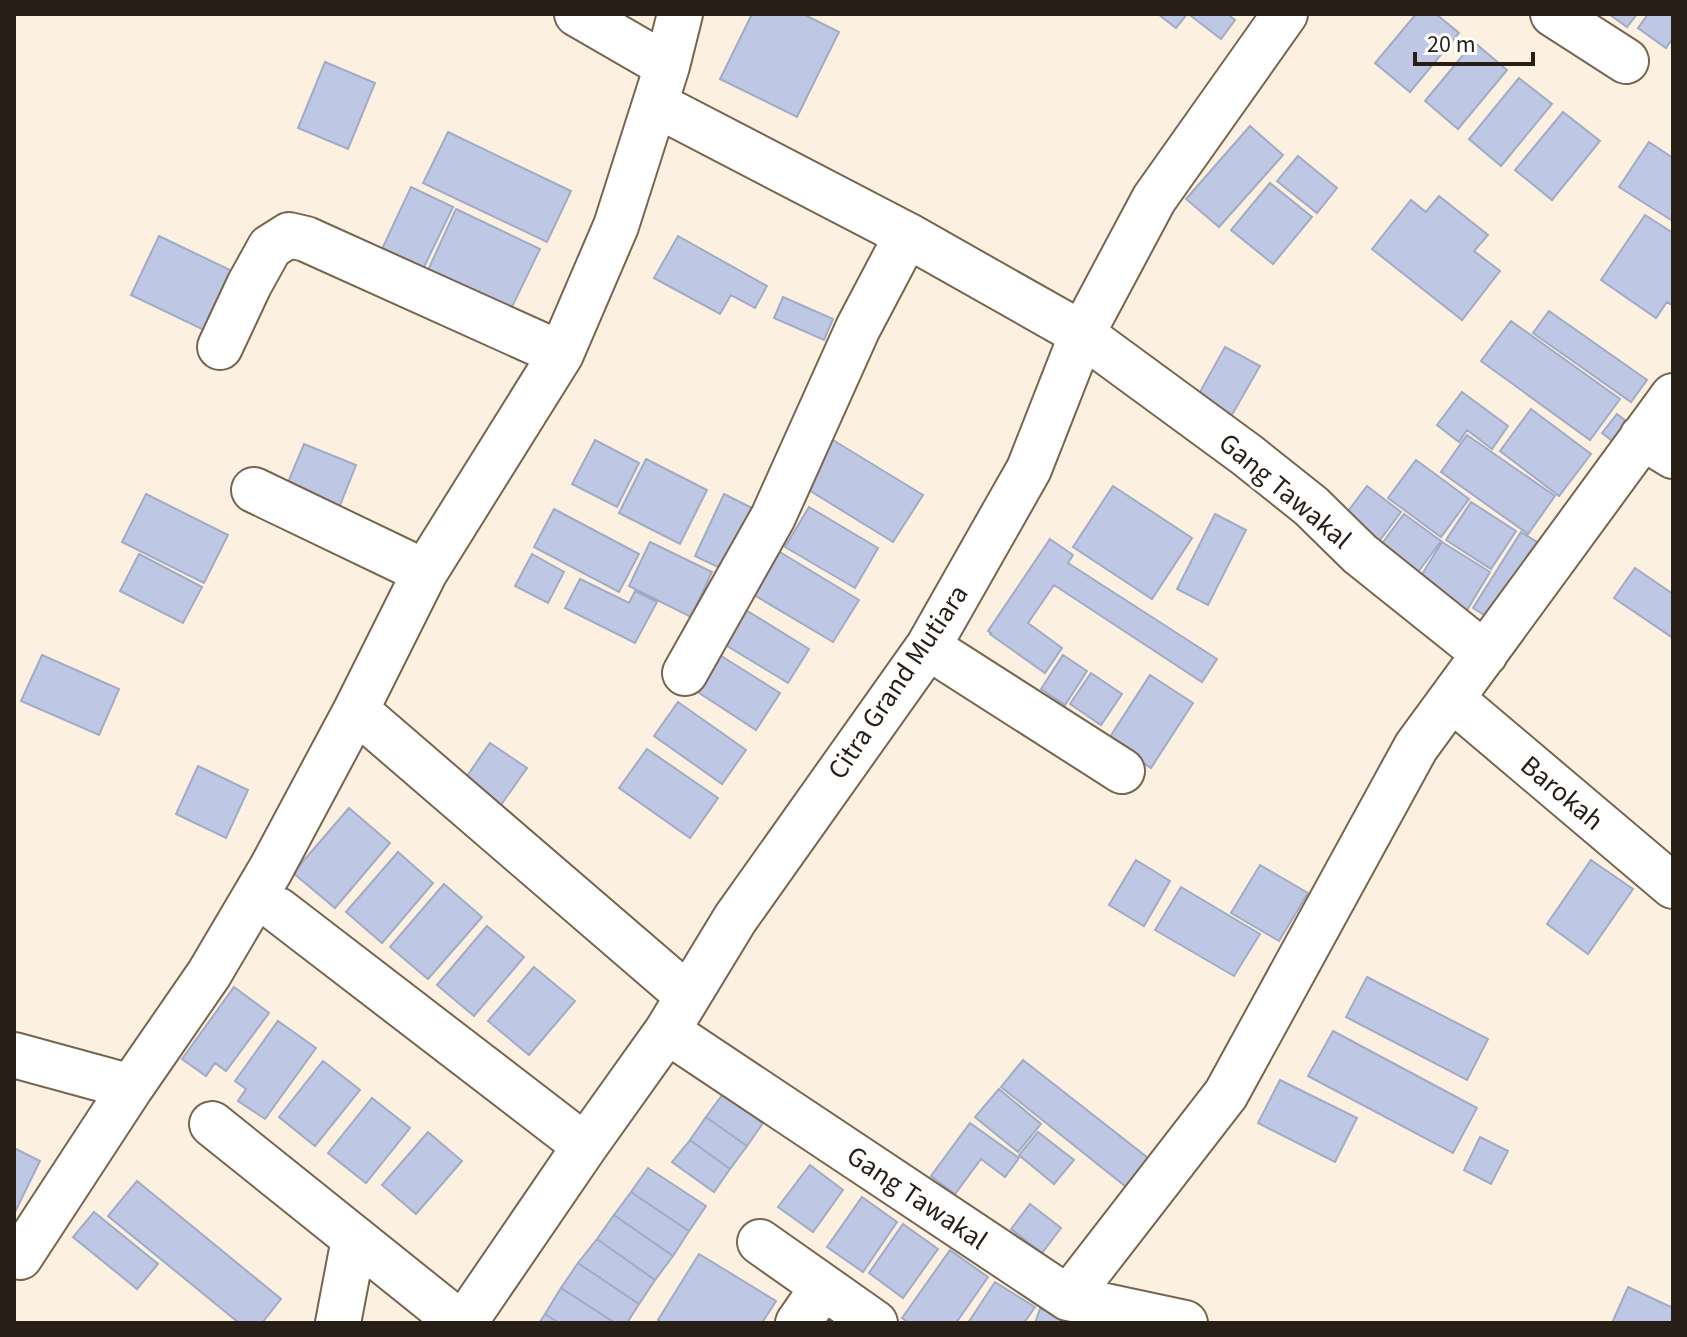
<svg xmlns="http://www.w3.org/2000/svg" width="1687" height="1337" viewBox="0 0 1687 1337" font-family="'Source Sans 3',sans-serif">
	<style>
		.building { fill: #bec7e4; stroke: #a2abc6; stroke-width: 2 }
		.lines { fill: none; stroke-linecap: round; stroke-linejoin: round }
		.minor-casing { stroke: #77654e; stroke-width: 48 }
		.minor { stroke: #fff; stroke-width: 44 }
		.labels { text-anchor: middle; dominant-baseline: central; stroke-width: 7; stroke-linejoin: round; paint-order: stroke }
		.street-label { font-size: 28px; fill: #271f16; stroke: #fff }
	</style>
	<rect width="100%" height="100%" fill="#fcf0e0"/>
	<path class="building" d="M 752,14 L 803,14 L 839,32 L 797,117 L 720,79 Z
		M 1158,14 L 1187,14 L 1176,28 Z
		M 1193,14 L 1227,14 L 1235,20 L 1221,39 L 1191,16 Z
		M 1416,14 L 1436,14 L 1459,33 L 1410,92 L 1375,63 Z
		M 1609,14 L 1637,14 L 1627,27 Z
		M 1648,14 L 1673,14 L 1673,38 L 1666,48 L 1638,28 Z
		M 1474,42 L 1507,70 L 1458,129 L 1425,101 Z
		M 325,62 L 375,83 L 348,149 L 298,128 Z
		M 1519,78 L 1552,104 L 1501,166 L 1469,139 Z
		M 1563,112 L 1600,141 L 1552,200 L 1515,170 Z
		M 1250,126 L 1283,155 L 1219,227 L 1186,199 Z
		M 448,132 L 571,191 L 547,242 L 423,183 Z
		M 1649,142 L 1673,158 L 1673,217 L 1671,220 L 1619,187 Z
		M 1298,156 L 1337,188 L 1317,213 L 1277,181 Z
		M 1270,183 L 1312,217 L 1273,264 L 1231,230 Z
		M 411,187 L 453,207 L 423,269 L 382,249 Z
		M 1439,196 L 1488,235 L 1474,251 L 1500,271 L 1462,320 L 1372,249 L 1411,200 L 1426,212 Z
		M 456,209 L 540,249 L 511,309 L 428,270 Z
		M 1645,215 L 1673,233 L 1673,306 L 1667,302 L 1656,318 L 1601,280 Z
		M 159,236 L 234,272 L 206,331 L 131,295 Z
		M 678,236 L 767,286 L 755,308 L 731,295 L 720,314 L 654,278 Z
		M 783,297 L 833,319 L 824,340 L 774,318 Z
		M 1549,311 L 1647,380 L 1631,402 L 1533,333 Z
		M 1511,321 L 1620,399 L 1590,440 L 1481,361 Z
		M 1225,347 L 1260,366 L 1225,427 L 1191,408 Z
		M 1462,392 L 1508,426 L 1492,449 L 1467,430 L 1459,442 L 1437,425 Z
		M 1531,409 L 1591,454 L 1559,496 L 1500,451 Z
		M 1617,414 L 1636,429 L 1620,447 L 1602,433 Z
		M 1467,435 L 1555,496 L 1528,534 L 1441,472 Z
		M 828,437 L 923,495 L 893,542 L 799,484 Z
		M 595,440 L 639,463 L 617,507 L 572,484 Z
		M 304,444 L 356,465 L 339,508 L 286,487 Z
		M 646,459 L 707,490 L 680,544 L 619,513 Z
		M 1416,460 L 1469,499 L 1441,537 L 1388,498 Z
		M 1113,486 L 1192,538 L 1152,599 L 1073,547 Z
		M 1367,486 L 1401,512 L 1374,548 L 1340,522 Z
		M 146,494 L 228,535 L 204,583 L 122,542 Z
		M 724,494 L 752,508 L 724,570 L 695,556 Z
		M 1471,502 L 1516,531 L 1491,569 L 1446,540 Z
		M 809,507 L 878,548 L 855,588 L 785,547 Z
		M 554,509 L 639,554 L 619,592 L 534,547 Z
		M 1215,514 L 1246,530 L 1208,605 L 1177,589 Z
		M 1404,514 L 1441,541 L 1413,579 L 1375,553 Z
		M 1521,532 L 1545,547 L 1497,623 L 1473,608 Z
		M 1050,539 L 1073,555 L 1068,563 L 1217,659 L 1202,682 L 1054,585 L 1028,623 L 1062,648 L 1045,673 L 990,634 L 991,633 L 988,631 Z
		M 650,542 L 712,572 L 691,617 L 629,586 Z
		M 1442,542 L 1490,572 L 1464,615 L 1416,584 Z
		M 770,546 L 859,600 L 833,642 L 744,589 Z
		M 139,554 L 202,587 L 183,623 L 120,591 Z
		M 532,554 L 564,572 L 548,603 L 515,586 Z
		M 1635,568 L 1673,594 L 1673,638 L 1614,598 Z
		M 580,579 L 629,603 L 635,591 L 657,602 L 635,643 L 565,608 Z
		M 736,604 L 809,649 L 788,683 L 714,638 Z
		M 707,647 L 780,693 L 756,730 L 684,683 Z
		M 42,655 L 119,689 L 99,735 L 21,701 Z
		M 1063,655 L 1087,671 L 1065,705 L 1041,689 Z
		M 1091,673 L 1122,694 L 1101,725 L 1070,704 Z
		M 1150,675 L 1193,703 L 1151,768 L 1108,740 Z
		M 678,702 L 746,750 L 722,784 L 654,736 Z
		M 490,743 L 527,768 L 496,812 L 460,786 Z
		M 647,749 L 718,798 L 690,838 L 619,788 Z
		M 198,766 L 248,790 L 226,838 L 176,814 Z
		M 349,808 L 390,843 L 335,908 L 293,873 Z
		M 398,852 L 433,883 L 382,943 L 346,912 Z
		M 1136,860 L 1170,881 L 1144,926 L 1109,905 Z
		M 1591,860 L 1633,889 L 1588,954 L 1547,924 Z
		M 1260,865 L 1308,893 L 1279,941 L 1231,913 Z
		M 444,884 L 482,917 L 428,979 L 390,947 Z
		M 1181,887 L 1260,934 L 1234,976 L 1155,930 Z
		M 487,926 L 524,957 L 474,1016 L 437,985 Z
		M 534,967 L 575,1001 L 529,1055 L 488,1021 Z
		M 1367,977 L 1488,1039 L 1467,1080 L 1346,1017 Z
		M 234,987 L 269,1013 L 226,1071 L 215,1063 L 206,1076 L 182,1059 Z
		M 278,1021 L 316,1048 L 265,1119 L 238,1101 L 246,1089 L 235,1081 Z
		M 1333,1031 L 1477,1108 L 1453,1153 L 1308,1076 Z
		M 1023,1060 L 1157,1165 L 1135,1194 L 1001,1087 Z
		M 323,1061 L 360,1090 L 315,1146 L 279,1117 Z
		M 1280,1080 L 1357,1118 L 1335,1162 L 1258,1123 Z
		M 999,1089 L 1041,1124 L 1018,1152 L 975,1117 Z
		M 723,1094 L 763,1123 L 747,1146 L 706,1117 Z
		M 372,1098 L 410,1128 L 366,1183 L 328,1153 Z
		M 706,1117 L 747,1146 L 730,1169 L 690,1140 Z
		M 970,1123 L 1019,1158 L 1005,1177 L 981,1159 L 955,1194 L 931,1176 Z
		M 428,1132 L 462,1161 L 416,1214 L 382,1185 Z
		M 1038,1132 L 1074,1160 L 1054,1184 L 1019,1155 Z
		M 1480,1137 L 1508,1151 L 1491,1184 L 1464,1170 Z
		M 690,1140 L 730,1169 L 714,1192 L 672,1162 Z
		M 14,1148 L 40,1161 L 14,1214 Z
		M 810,1165 L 843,1190 L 813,1232 L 778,1207 Z
		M 648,1168 L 706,1206 L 689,1231 L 631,1192 Z
		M 137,1181 L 281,1299 L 262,1323 L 239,1323 L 108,1216 Z
		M 631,1192 L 689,1231 L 673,1256 L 614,1215 Z
		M 862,1197 L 897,1222 L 863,1272 L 827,1247 Z
		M 1030,1204 L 1061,1228 L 1042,1253 L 1011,1229 Z
		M 94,1212 L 158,1264 L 137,1289 L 73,1237 Z
		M 614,1215 L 673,1256 L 655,1280 L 597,1239 Z
		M 903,1224 L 938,1249 L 903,1298 L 869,1273 Z
		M 597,1239 L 655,1280 L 639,1304 L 578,1263 Z
		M 950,1250 L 988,1277 L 956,1323 L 909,1323 L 902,1318 Z
		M 699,1254 L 776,1301 L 762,1323 L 663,1323 L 658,1320 Z
		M 578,1263 L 639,1304 L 627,1323 L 615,1323 L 561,1288 Z
		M 995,1282 L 1035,1307 L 1024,1323 L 968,1323 Z
		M 1628,1287 L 1673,1308 L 1673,1323 L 1612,1323 Z
		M 561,1288 L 615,1323 L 559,1323 L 545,1314 Z
		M 1040,1309 L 1085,1323 L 1035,1323 Z
		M 545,1314 L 559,1323 L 539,1323 Z"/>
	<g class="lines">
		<defs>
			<path id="minor" d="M 577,14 L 667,66
				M 1553,14 L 1626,61
				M 655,104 L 907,235 L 1082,334 L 1247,455 L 1311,506 L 1360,554 L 1485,654
				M 220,347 L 249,285 L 270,247 L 289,235 L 306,239 L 561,354
				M 1642,437 L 1673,456
				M 254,490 L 425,572
				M 928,647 L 1122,771
				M 685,673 L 773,517 L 858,328 L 907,235
				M 1452,699 L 1673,886
				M 356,710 L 425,572 L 561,354 L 616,226 L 667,66 L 680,14
				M 278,910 L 585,1146
				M 667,1031 L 1068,1298 L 1185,1323
				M 14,1055 L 131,1087
				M 212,1124 L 460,1323
				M 760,1242 L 875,1323
				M 20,1257 L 131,1087 L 209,974 L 271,869 L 356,710 L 688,996
				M 1068,1298 L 1226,1094 L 1416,747 L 1673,396
				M 338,1323 L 354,1239
				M 464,1323 L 585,1146 L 667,1031 L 735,919 L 928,647 L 1029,469 L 1082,334 L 1154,199 L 1285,14
				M 798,1323 L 823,1287"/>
		</defs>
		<use href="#minor" class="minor-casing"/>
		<use href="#minor" class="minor"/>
	</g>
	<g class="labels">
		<g class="street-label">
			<text transform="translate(1285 491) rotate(40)">Gang Tawakal</text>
			<text transform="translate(898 682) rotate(-56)">Citra Grand Mutiara</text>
			<text transform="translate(1562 793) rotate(40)">Barokah</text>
			<text transform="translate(917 1198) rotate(34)">Gang Tawakal</text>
		</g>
	</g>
	<rect width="1687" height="1337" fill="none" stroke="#271f16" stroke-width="32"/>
	<path d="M1415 52v12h118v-12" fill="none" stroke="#271f16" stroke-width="4"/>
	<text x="1427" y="52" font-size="24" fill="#271f16" stroke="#ffffff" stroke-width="6" paint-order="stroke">20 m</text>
</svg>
